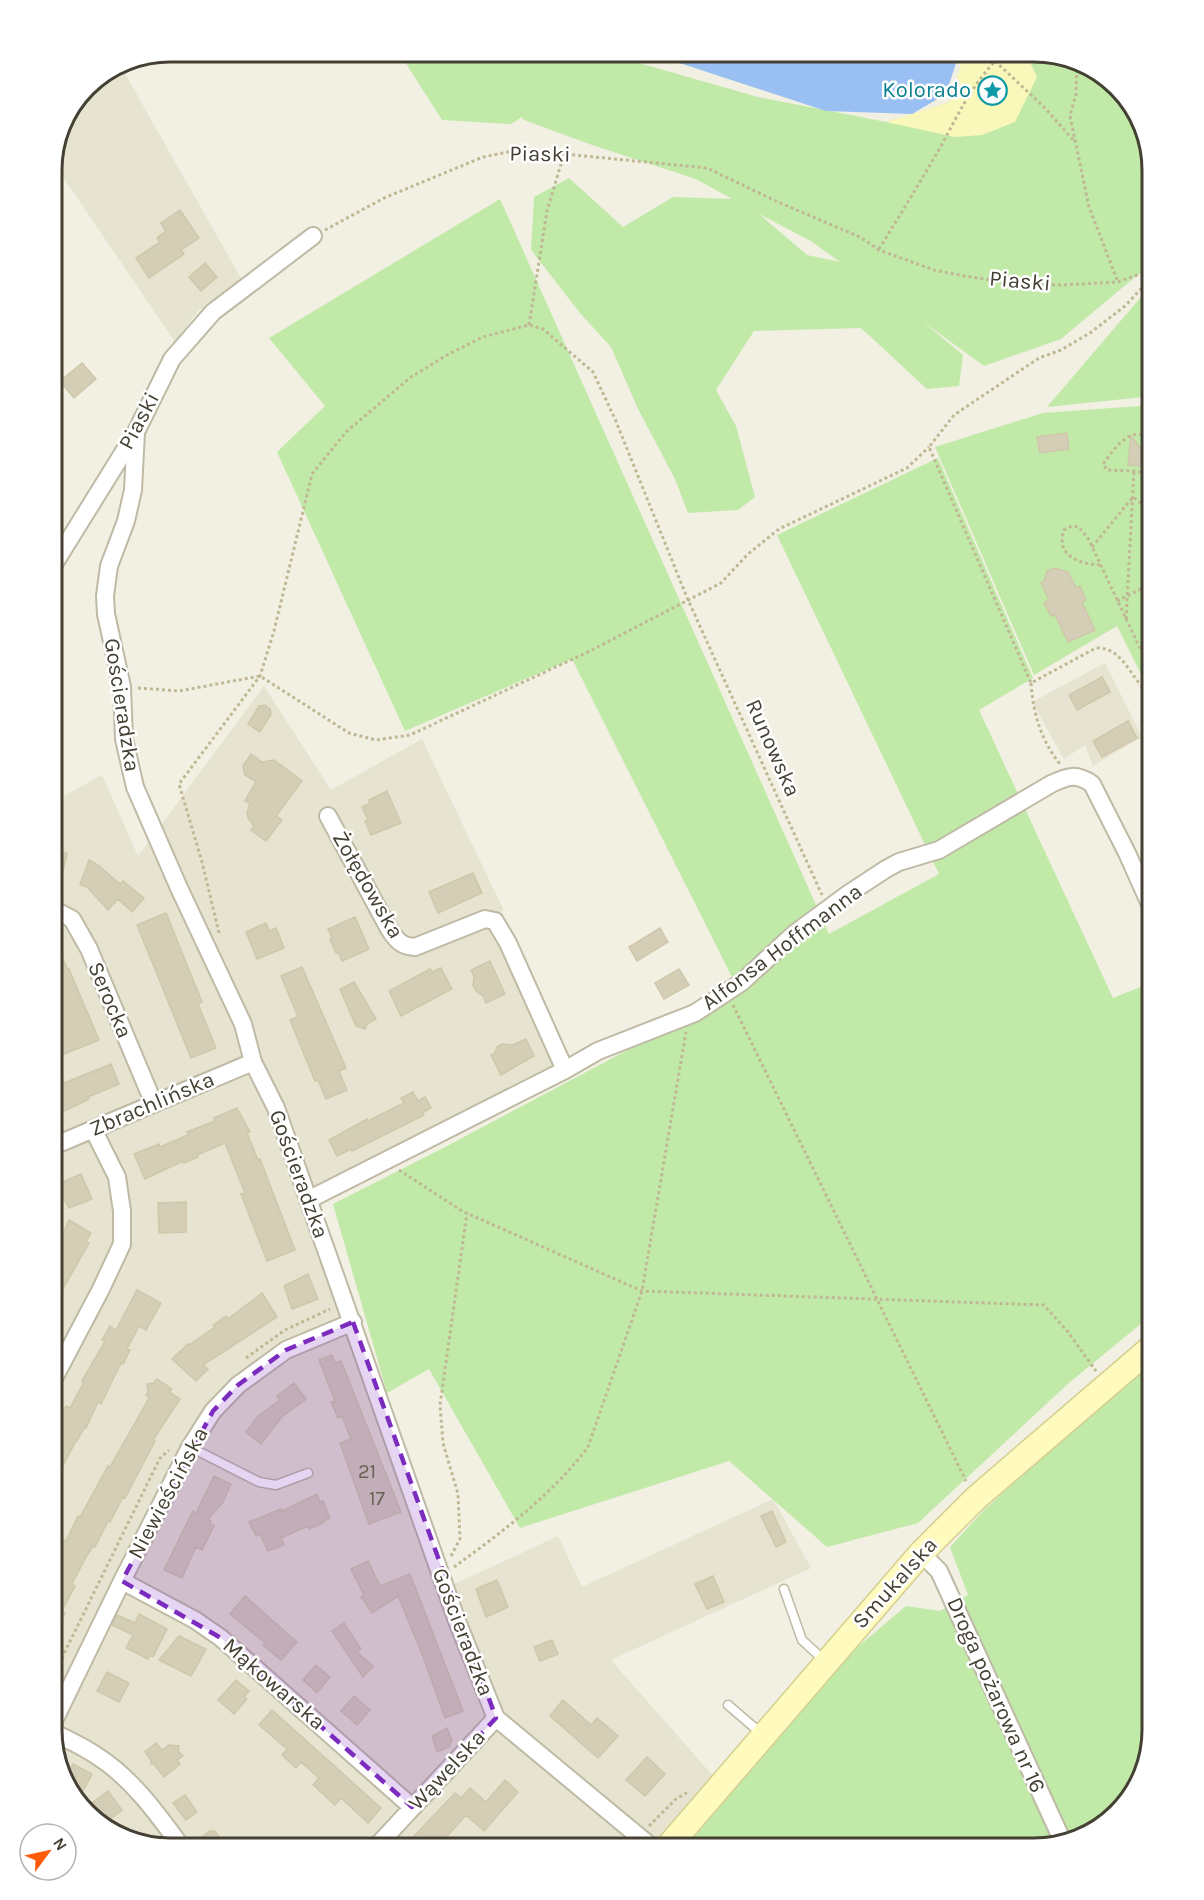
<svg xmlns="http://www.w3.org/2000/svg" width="1204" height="1900" viewBox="0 0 1204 1900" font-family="Karla,sans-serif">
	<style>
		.residential { fill: #e6e3d0 }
		.green { fill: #c1e9a8; fill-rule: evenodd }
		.sand { fill: #faf7bb }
		.water { fill: #9ac0f3 }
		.building { fill: #d4ceb7; stroke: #cfc7aa; stroke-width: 1.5 }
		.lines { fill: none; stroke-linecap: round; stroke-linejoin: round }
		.lane-casing { stroke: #bebaa5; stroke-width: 11 }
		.street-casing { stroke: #bebaa5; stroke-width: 20 }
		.secondary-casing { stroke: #d4cf8f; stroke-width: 27 }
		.path { stroke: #c0b895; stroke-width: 3; stroke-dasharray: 3 3; stroke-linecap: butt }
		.lane { stroke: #fff; stroke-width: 8 }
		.street { stroke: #fff; stroke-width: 16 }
		.secondary { stroke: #fffbbf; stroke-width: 24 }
		.marked { fill: #7b2cbf; fill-opacity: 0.2; stroke: #7b2cbf; stroke-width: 4.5; stroke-dasharray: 12 8; stroke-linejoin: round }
		.labels { text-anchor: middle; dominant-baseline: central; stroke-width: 5; stroke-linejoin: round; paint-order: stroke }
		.number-label { font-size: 20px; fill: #686454 }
		.culture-label { font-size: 22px; fill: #0d838f; stroke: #fff; text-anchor: end }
		.street-label { font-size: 22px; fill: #444033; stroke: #fff }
		.rim { fill: none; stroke: #444033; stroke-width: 3 }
	</style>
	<rect width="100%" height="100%" fill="#f2f0e2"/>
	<path class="residential" d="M 119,63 L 242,280 L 198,311 L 175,342 L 52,161 L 63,117 L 86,85 Z
		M 1105,663 L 1142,737 L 1093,766 L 1085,745 L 1064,759 L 1032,702 Z
		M 264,686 L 331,790 L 422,739 L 503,909 L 496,921 L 565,1070 L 309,1199 L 446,1588 L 558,1536 L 582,1587 L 773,1499 L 811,1568 L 611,1660 L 721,1785 L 666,1849 L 162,1849 L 104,1829 L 63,1783 L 51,1730 L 51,803 L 102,775 L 138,856 Z"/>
	<path class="green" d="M 398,51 L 597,51 L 758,97 L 886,122 L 950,102 L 965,51 L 1042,51 L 1101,71 L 1141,117 L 1153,170 L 1153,262 L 1061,339 L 984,366 L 922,321 L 963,355 L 959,386 L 927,389 L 861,328 L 754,331 L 716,390 L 736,426 L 755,497 L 738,510 L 688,513 L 675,479 L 638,409 L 611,347 L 580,313 L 531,250 L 534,197 L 569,178 L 623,227 L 673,197 L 732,199 L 696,179 L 592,145 L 524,120 L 522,117 L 511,124 L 442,120 ZM 759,214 L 811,241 L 840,262 L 807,255 Z
		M 500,199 L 829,934 L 939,874 L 777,535 L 938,458 L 1033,678 L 979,710 L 1113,998 L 1153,982 L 1153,1314 L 1070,1382 L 918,1523 L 827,1547 L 729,1461 L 520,1528 L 429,1369 L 387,1393 L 333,1204 L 447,1146 L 739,991 L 572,659 L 405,731 L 277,452 L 325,406 L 269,338 Z
		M 1153,293 L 1153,396 L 1047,407 L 1141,297 Z
		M 1153,405 L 1153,678 L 1145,682 L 1117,626 L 1034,675 L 935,447 L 1043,413 Z
		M 1153,1358 L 1153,1731 L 1137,1790 L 1087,1837 L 1034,1849 L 684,1849 L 853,1651 L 906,1606 L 940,1611 L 968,1595 L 950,1547 L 984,1510 Z"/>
	<path class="sand" d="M 965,51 L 1021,51 L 1028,58 L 1037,77 L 1015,122 L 982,135 L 955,137 L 886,122 L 950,102 Z"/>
	<path class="water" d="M 643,51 L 960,51 L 946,94 L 912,114 L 826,111 Z"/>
	<path class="building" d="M 180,210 L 199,238 L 181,250 L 184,254 L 149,278 L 136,258 L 160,242 L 157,238 L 166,231 L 161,223 Z
		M 205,263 L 217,277 L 201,291 L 189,277 Z
		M 82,363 L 96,379 L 74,398 L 60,381 Z
		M 1067,433 L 1069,449 L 1040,453 L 1037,437 Z
		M 1131,436 L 1142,450 L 1141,466 L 1128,465 Z
		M 1054,568 L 1068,572 L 1076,588 L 1080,586 L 1086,600 L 1082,602 L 1095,630 L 1068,642 L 1055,615 L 1051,616 L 1044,603 L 1049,600 L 1041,583 L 1044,582 L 1047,571 Z
		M 1102,677 L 1110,692 L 1077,710 L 1069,695 Z
		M 265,705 L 270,709 L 271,714 L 260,732 L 248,724 L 259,706 Z
		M 1128,721 L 1137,738 L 1102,757 L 1093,741 Z
		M 251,754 L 262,762 L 274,760 L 302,781 L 276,816 L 282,820 L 266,841 L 251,830 L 254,826 L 248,818 L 247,813 L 250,803 L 245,801 L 256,782 L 245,775 L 243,766 Z
		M 387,791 L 401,823 L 371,835 L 365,821 L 368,820 L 362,807 L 370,803 L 369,800 Z
		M 53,850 L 67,853 L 57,899 L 51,898 L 51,854 Z
		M 89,860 L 98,865 L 120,884 L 123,881 L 144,898 L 132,912 L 118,899 L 108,910 L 87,887 L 80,885 Z
		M 473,873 L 482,893 L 438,913 L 429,892 Z
		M 166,913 L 202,1002 L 198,1004 L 216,1048 L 191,1058 L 137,925 Z
		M 355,917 L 369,949 L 342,961 L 338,952 L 336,953 L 330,939 L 332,937 L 328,929 Z
		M 266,923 L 269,931 L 276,928 L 284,948 L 257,959 L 246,932 Z
		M 660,928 L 668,942 L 637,961 L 629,947 Z
		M 51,933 L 68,970 L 69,969 L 99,1040 L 54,1058 L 64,1083 L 111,1064 L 119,1084 L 88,1097 L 89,1099 L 83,1102 L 64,1111 L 60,1101 L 51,1105 Z
		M 490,961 L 505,994 L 486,1003 L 483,996 L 477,992 L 473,986 L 474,976 L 471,970 Z
		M 302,967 L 346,1068 L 339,1071 L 347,1090 L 326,1099 L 318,1080 L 315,1081 L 290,1020 L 298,1017 L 281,976 Z
		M 441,968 L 452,989 L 401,1016 L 389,991 L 430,969 L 432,972 Z
		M 679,969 L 689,985 L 664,999 L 655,983 Z
		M 354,982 L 376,1019 L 367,1024 L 365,1029 L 356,1026 L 340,989 Z
		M 526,1039 L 534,1056 L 501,1075 L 491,1055 L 495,1053 L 497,1047 L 502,1044 L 513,1045 Z
		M 413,1092 L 418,1101 L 425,1097 L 431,1108 L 423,1112 L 424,1115 L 352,1151 L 351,1149 L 337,1156 L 329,1140 L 367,1119 L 368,1121 L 404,1103 L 401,1098 Z
		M 237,1108 L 250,1132 L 247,1133 L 258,1160 L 260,1159 L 295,1250 L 267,1261 L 241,1194 L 245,1193 L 225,1143 L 197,1155 L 198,1157 L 184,1163 L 183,1161 L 145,1179 L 134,1154 L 159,1144 L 160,1147 L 188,1135 L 187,1132 L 215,1121 L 214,1118 Z
		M 81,1174 L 92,1199 L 69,1208 L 56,1185 Z
		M 186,1202 L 186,1232 L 159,1233 L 158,1203 Z
		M 69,1220 L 91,1233 L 86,1242 L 89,1243 L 60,1294 L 51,1289 L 51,1261 Z
		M 308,1274 L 318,1299 L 292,1309 L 284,1286 Z
		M 137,1290 L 161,1303 L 146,1330 L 139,1326 L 127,1349 L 130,1350 L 123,1364 L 121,1363 L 101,1404 L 98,1402 L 86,1428 L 84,1428 L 77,1441 L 76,1441 L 51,1488 L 51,1440 L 60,1422 L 58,1421 L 66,1406 L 70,1408 L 84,1382 L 82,1381 L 105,1341 L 102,1340 L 110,1326 L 116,1330 Z
		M 262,1293 L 277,1317 L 203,1365 L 208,1369 L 196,1381 L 172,1359 L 188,1344 L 189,1345 L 215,1327 L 213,1325 L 226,1316 L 228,1319 Z
		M 332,1355 L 335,1363 L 341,1361 L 401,1512 L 369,1524 L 340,1443 L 351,1439 L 342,1416 L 338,1418 L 331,1402 L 335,1401 L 319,1360 Z
		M 157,1379 L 172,1389 L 169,1392 L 180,1399 L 153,1440 L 155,1441 L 125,1498 L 123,1497 L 110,1522 L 108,1521 L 95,1547 L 93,1546 L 86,1557 L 72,1584 L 75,1586 L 62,1611 L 65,1613 L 51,1642 L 51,1567 L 63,1540 L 66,1541 L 78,1516 L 80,1517 L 108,1466 L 110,1467 L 149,1398 L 146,1395 L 148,1392 L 147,1384 L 154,1383 Z
		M 294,1383 L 306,1399 L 282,1417 L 261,1444 L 246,1432 L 258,1416 L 280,1400 L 277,1396 Z
		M 214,1476 L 231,1484 L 223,1502 L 208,1519 L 211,1521 L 210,1524 L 214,1526 L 202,1550 L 196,1547 L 182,1578 L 164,1570 L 193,1511 L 196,1513 Z
		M 317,1494 L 320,1502 L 323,1501 L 330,1518 L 322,1522 L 323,1523 L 309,1529 L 308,1526 L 281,1538 L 284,1545 L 268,1551 L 260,1534 L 256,1536 L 249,1522 L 281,1509 L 282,1511 Z
		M 772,1511 L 786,1542 L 776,1547 L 761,1516 Z
		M 368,1561 L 380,1586 L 410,1574 L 463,1711 L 445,1718 L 423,1656 L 398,1596 L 372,1613 L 361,1597 L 364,1595 L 351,1569 Z
		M 713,1576 L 724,1602 L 707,1609 L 695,1584 Z
		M 497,1580 L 508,1607 L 486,1617 L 476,1589 Z
		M 245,1596 L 297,1642 L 281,1660 L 263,1645 L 265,1643 L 230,1614 Z
		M 139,1614 L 167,1629 L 153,1657 L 150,1655 L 148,1659 L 126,1648 L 133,1635 L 112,1625 L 117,1615 L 135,1623 Z
		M 344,1623 L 361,1649 L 357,1652 L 373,1666 L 363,1677 L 332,1631 Z
		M 179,1636 L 206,1649 L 191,1676 L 159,1660 Z
		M 552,1640 L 558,1654 L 540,1661 L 534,1647 Z
		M 316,1665 L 330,1677 L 317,1693 L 303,1680 Z
		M 107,1672 L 129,1683 L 119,1702 L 97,1691 Z
		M 236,1680 L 249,1691 L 244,1697 L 247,1699 L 234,1714 L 218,1700 Z
		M 354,1696 L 370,1710 L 357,1725 L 341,1711 Z
		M 563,1700 L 591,1725 L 597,1718 L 618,1736 L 598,1758 L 550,1716 Z
		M 272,1710 L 381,1808 L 368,1823 L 341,1798 L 335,1805 L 313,1785 L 319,1778 L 301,1762 L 296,1768 L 282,1755 L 287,1749 L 259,1725 Z
		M 447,1728 L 452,1740 L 449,1747 L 437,1752 L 432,1736 Z
		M 156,1743 L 162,1750 L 169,1745 L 179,1746 L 178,1751 L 183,1756 L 177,1760 L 180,1764 L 164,1777 L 154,1764 L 151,1764 L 151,1760 L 145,1752 Z
		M 647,1757 L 665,1774 L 645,1796 L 626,1780 Z
		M 73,1764 L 92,1774 L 83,1791 L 64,1782 Z
		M 505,1780 L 518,1792 L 484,1831 L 466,1815 L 436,1849 L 402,1849 L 455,1793 L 461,1798 L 470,1788 L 486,1802 Z
		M 108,1791 L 122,1810 L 106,1822 L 92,1803 Z
		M 185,1795 L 197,1812 L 186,1820 L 173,1803 Z
		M 210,1831 L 215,1831 L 228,1849 L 205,1849 L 198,1840 Z"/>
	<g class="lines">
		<defs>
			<path id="lane" d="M 190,1447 L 259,1482 L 276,1485 L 308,1473
				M 784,1589 L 802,1640 L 826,1662
				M 728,1705 L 763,1735"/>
			<path id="street" d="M 136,432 L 133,490 L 126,521 L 109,566 L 105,596 L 106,614 L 122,687 L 124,739 L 135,787 L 179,888 L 243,1024 L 253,1062 L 276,1108 L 457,1621 L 496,1718 L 654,1849
				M 51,569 L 136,432 L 172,359 L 213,312 L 313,236
				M 328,816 L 389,929 C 397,941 401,946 415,947 L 485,919 L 495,921 L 508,943 L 565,1070
				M 51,908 L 72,919 L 89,949 L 154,1104
				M 51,1147 L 253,1062
				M 308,1200 L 565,1070 L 598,1051 L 695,1013 L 742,982 L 794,934 L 848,894 L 886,869 L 899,862 L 939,850 L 1051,784 C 1068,776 1076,773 1092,784 L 1127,853 L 1153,911
				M 51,1384 L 101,1289 L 122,1244 L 122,1211 L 117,1177 L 93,1129
				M 921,1553 L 939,1571 L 1063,1842
				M 122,1581 L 195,1620 L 221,1638 L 412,1807
				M 51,1727 L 122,1581 L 190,1447 L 213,1411 L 238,1385 L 286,1350 L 353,1322
				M 51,1731 C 66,1739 83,1746 97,1756 C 132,1778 159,1816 183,1849
				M 374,1849 L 496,1718"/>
			<path id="secondary" d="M 666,1849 L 921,1553 L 976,1498 L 1153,1346"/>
		</defs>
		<use href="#lane" class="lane-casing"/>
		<use href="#street" class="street-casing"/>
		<use href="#secondary" class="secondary-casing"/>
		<path class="path" d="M 995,61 L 1044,107 L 1075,142
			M 1077,63 L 1076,94 L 1070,116 L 1089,207 L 1118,282
			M 325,230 L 384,198 L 483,157 L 508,152 L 564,154 L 707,168 L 778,202 L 860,237 L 879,250 L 934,270 L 964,276 L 1012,283 L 1061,285 L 1118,282 L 1153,269
			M 879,249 C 900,215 921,181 941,146 C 961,109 973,82 1005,51
			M 529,325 L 547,211 L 564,154
			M 1153,474 L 1134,471 L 1107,470 L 1103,464 C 1112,452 1126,430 1143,435 L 1153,450
			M 1092,547 L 1133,497 L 1153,513
			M 1100,565 C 1080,564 1055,556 1064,530 L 1072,526 L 1079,527 L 1089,540 L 1153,676
			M 1117,601 L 1153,583
			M 1126,619 L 1134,471
			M 1031,683 C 1033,714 1041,740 1060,764
			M 1153,685 L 1145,689 C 1129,675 1122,647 1096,648 L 1031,683 L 929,447 L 954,415 L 1039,358 L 1061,350 L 1090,333 L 1125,306 L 1153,276
			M 138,688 L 179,691 L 260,676 L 349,733 L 376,740 L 410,735 L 590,651 L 721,583 L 748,554 L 779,529 L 907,468 L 929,447
			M 219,933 L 202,862 L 179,784 L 260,676 L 274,631 L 312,474 L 346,432 L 411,377 L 447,355 L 483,337 L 529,325 L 543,329 L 593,372 L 615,419 L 688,600 L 822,895
			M 733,1005 L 966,1481
			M 399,1170 L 462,1211 L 642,1291 L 1044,1305 L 1068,1332 L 1096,1371
			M 246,1358 L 285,1330 L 330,1309
			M 451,1556 L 460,1539 L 458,1494 L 443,1443 L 440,1405 L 467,1213
			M 454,1567 C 501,1533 553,1494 588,1447 L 642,1291 L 686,1032
			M 51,1680 L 160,1458 L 169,1450
			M 649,1826 L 676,1799 L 688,1792"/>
		<use href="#lane" class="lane"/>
		<use href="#street" class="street"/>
		<use href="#secondary" class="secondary"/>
	</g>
	<path class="marked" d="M 353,1322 L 496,1718 L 412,1807 L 221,1638 L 122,1581 L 213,1411 L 238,1385 L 286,1350 Z"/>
	<defs>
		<symbol id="sight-ring" viewBox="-11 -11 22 22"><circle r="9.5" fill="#fff" stroke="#0f9aa8" stroke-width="1.5"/><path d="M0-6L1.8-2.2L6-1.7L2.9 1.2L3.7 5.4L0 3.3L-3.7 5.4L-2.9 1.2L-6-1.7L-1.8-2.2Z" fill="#0f9aa8"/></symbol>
	</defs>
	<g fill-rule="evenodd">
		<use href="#sight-ring" x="976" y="74" width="33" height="33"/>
	</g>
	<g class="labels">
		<g class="number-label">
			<text x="367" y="1471">21</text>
			<text x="377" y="1498">17</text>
		</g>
		<g class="culture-label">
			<text x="971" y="90">Kolorado</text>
		</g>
		<g class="street-label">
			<text transform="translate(540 154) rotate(1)">Piaski</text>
			<text transform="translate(1020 281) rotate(5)">Piaski</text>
			<text transform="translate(139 421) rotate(-62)">Piaski</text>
			<text transform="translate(122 705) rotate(81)">Gościeradzka</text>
			<text transform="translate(773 748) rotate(66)">Runowska</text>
			<text transform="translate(368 885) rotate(60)">Żołędowska</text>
			<text transform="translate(782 947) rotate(-37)">Alfonsa Hoffmanna</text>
			<text transform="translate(110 1000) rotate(67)">Serocka</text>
			<text transform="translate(152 1104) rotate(-23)">Zbrachlińska</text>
			<text transform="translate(299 1174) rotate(70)">Gościeradzka</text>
			<text transform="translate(168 1493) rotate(-62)">Niewieścińska</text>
			<text transform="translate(895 1583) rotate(-48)">Smukalska</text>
			<text transform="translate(463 1632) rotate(69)">Gościeradzka</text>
			<text transform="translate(274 1684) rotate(41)">Mąkowarska</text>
			<text transform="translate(996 1695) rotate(66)">Droga pożarowa nr 16</text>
			<text transform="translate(447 1770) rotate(-47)">Wąwelska</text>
		</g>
	</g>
	<path d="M0 0H1204V1900H0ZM170 62H1034A108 108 0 0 1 1142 170V1730A108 108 0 0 1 1034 1838H170A108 108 0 0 1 62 1730V170A108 108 0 0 1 170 62Z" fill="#fff" fill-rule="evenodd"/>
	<path class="rim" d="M170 62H1034A108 108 0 0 1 1142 170V1730A108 108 0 0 1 1034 1838H170A108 108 0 0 1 62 1730V170A108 108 0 0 1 170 62Z"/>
	<g transform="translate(48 1852) rotate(57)"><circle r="28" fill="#ffffff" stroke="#b4b3ad" stroke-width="1.5"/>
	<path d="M0-4.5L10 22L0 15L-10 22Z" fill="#ff5b0c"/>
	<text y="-9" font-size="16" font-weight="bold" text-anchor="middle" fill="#444033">N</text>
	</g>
</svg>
